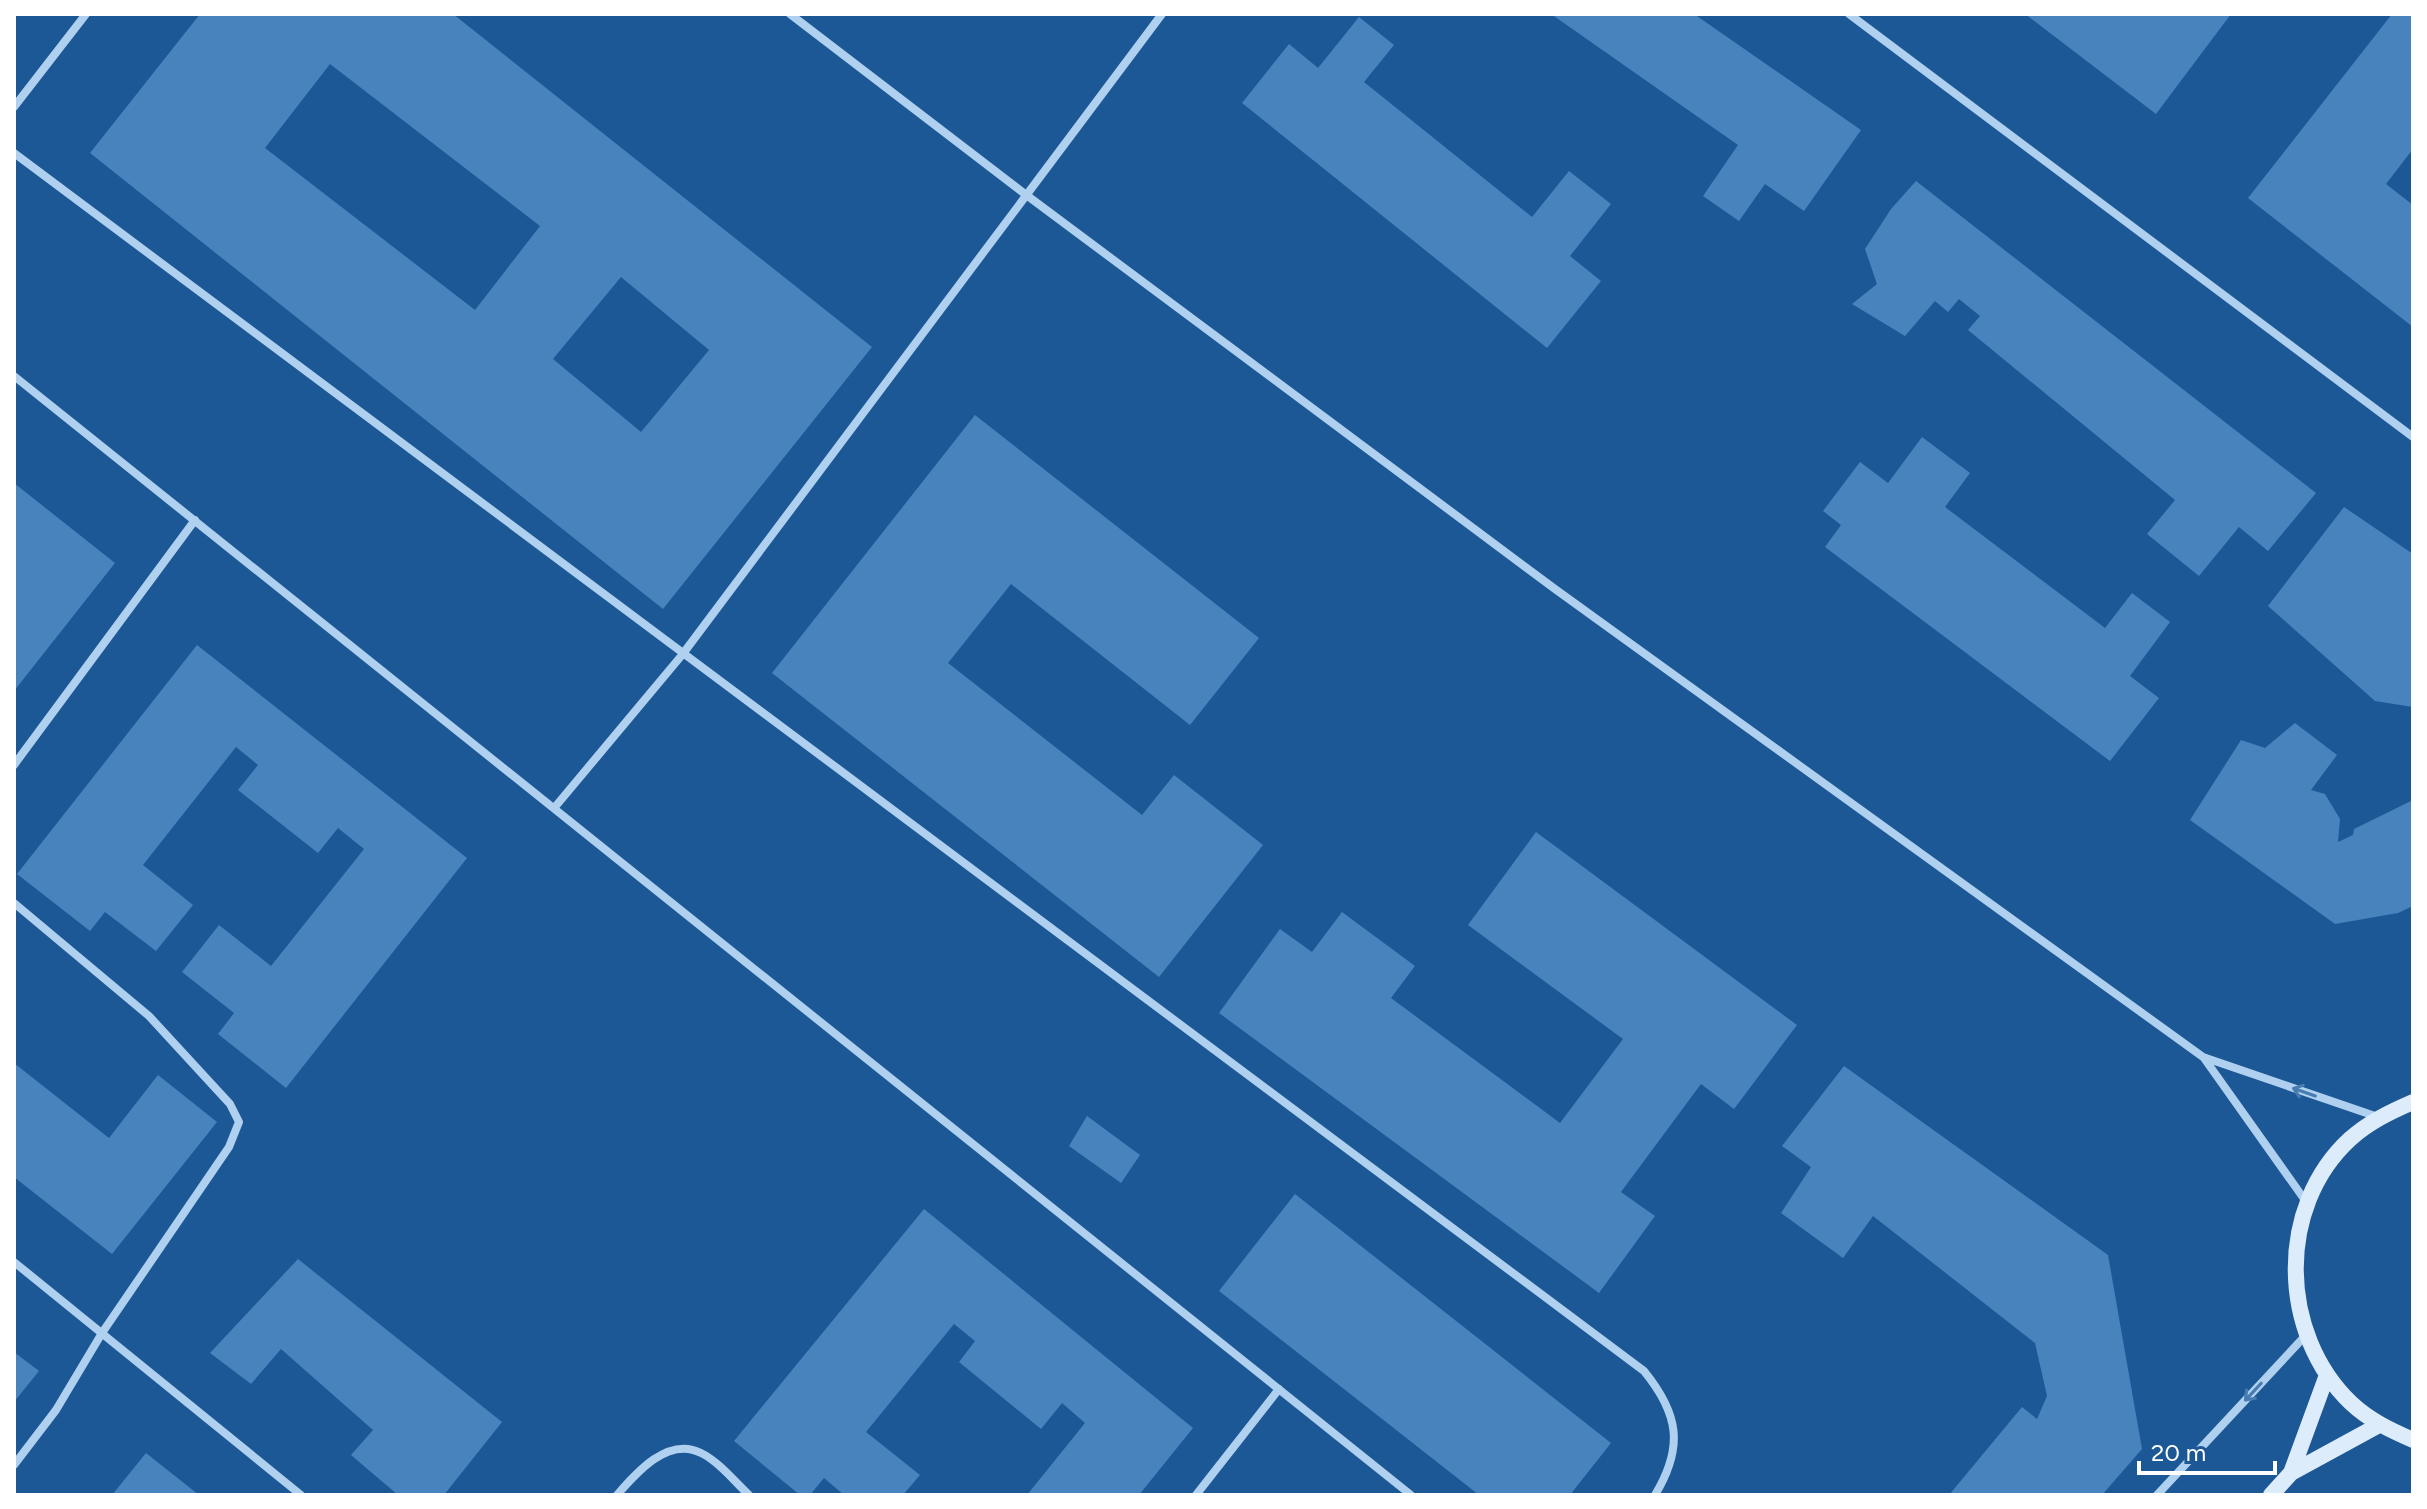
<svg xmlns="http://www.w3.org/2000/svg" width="2427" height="1509" viewBox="0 0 2427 1509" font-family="Figtree,sans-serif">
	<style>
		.building { fill: #4983be; fill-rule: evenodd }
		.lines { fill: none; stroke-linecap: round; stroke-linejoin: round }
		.minor { stroke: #b0d0f0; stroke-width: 8 }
		.secondary { stroke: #ddecfb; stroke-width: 16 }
		.oneway { stroke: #487cb1 }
	</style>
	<rect width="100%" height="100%" fill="#1c5896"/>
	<path class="building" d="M 200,14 L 453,14 L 872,347 L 663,609 L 90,153 ZM 330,64 L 540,226 L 475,310 L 265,148 ZM 621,277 L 709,350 L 641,432 L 553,359 Z
		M 1551,14 L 1694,14 L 1861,130 L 1804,211 L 1765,184 L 1739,221 L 1703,196 L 1738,145 Z
		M 2025,14 L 2231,14 L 2156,114 Z
		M 2392,14 L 2413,14 L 2413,149 L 2386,184 L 2413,205 L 2413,327 L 2248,198 Z
		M 1359,17 L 1394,45 L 1364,82 L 1532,217 L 1569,171 L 1611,204 L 1570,256 L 1601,281 L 1547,348 L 1242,103 L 1289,44 L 1318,68 Z
		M 1916,181 L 2316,493 L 2268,551 L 2239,527 L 2199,576 L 2147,534 L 2175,500 L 1968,330 L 1980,316 L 1959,299 L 1948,312 L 1935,301 L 1905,336 L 1852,304 L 1877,284 L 1865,249 L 1891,209 Z
		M 975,415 L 1259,638 L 1190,725 L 1011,584 L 948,663 L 1142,815 L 1174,775 L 1263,845 L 1159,977 L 772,673 Z
		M 1922,437 L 1970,473 L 1945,507 L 2105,628 L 2132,593 L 2170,622 L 2130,676 L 2159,698 L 2110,761 L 1825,547 L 1841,525 L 1823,511 L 1860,462 L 1888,483 Z
		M 14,483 L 115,563 L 14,691 Z
		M 2344,507 L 2413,554 L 2413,707 L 2375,701 L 2268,606 Z
		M 197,645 L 467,858 L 286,1088 L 218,1034 L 234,1013 L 182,972 L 219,925 L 271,966 L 364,849 L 338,828 L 318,853 L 238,790 L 258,765 L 236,747 L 143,865 L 193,905 L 156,951 L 105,912 L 90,931 L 17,874 Z
		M 2295,723 L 2337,755 L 2311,790 L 2325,794 L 2340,819 L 2338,842 L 2353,835 L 2354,829 L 2413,800 L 2413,906 L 2398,913 L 2335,924 L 2190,820 L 2241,740 L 2265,748 Z
		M 1536,832 L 1797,1025 L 1734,1109 L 1701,1084 L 1621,1192 L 1655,1216 L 1599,1293 L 1219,1013 L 1280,929 L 1312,952 L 1342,912 L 1415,966 L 1391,998 L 1560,1123 L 1623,1039 L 1468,925 Z
		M 14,1063 L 109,1138 L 158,1075 L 217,1122 L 112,1254 L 14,1177 Z
		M 1844,1066 L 2108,1255 L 2142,1449 L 2102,1495 L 1949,1495 L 2022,1407 L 2037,1419 L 2047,1396 L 2035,1343 L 1873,1216 L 1843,1258 L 1781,1213 L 1811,1167 L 1782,1146 Z
		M 1087,1116 L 1140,1155 L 1121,1183 L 1069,1146 Z
		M 1295,1194 L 1611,1443 L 1570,1495 L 1479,1495 L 1219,1291 Z
		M 924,1209 L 1193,1428 L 1139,1495 L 1027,1495 L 1085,1423 L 1062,1403 L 1041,1429 L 959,1362 L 975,1341 L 954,1324 L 866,1432 L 920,1475 L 903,1495 L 844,1495 L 824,1478 L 810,1495 L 800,1495 L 734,1441 Z
		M 298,1259 L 502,1422 L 444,1495 L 398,1495 L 351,1455 L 373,1430 L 281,1349 L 251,1384 L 210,1353 Z
		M 14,1352 L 39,1371 L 14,1402 Z
		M 146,1453 L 199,1495 L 112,1495 Z"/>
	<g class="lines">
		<path class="minor" d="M 790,14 L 1025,194 L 1555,589 L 2203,1057 L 2378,1117
			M 1849,14 L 2413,437
			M 14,107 L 86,14
			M 14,153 L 1644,1371 C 1679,1414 1684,1447 1655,1495
			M 14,376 L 1411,1495
			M 14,765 L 195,520
			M 555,807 L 682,655 L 1162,14
			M 14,903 L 149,1016 L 230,1104 L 239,1122 L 229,1147 L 102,1333 L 56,1410 L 14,1465
			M 2204,1058 L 2307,1203
			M 14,1262 L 301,1495
			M 617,1495 C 636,1473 668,1436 701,1453 C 718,1461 735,1482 749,1495
			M 1196,1495 L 1279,1389
			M 2157,1495 L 2306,1335"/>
		<path class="secondary" d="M 2413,1102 C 2390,1112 2369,1122 2350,1139 C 2276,1207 2279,1334 2351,1403 C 2369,1420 2390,1430 2413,1440
			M 2291,1473 L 2327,1375
			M 2271,1495 L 2291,1473 L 2379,1425"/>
	</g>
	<defs><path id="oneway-shaft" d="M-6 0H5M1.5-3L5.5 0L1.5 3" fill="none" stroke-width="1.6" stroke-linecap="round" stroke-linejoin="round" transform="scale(2)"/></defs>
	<g class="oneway">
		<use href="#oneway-shaft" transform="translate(2304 1092) rotate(-161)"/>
		<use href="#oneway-shaft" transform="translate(2253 1392) rotate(133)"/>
	</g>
	<rect width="2427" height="1509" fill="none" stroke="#ffffff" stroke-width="32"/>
	<path d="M2139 1461v12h136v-12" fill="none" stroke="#ffffff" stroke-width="4"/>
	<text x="2151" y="1461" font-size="24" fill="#ffffff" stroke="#1c5896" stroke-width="6" paint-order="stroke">20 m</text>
</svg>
